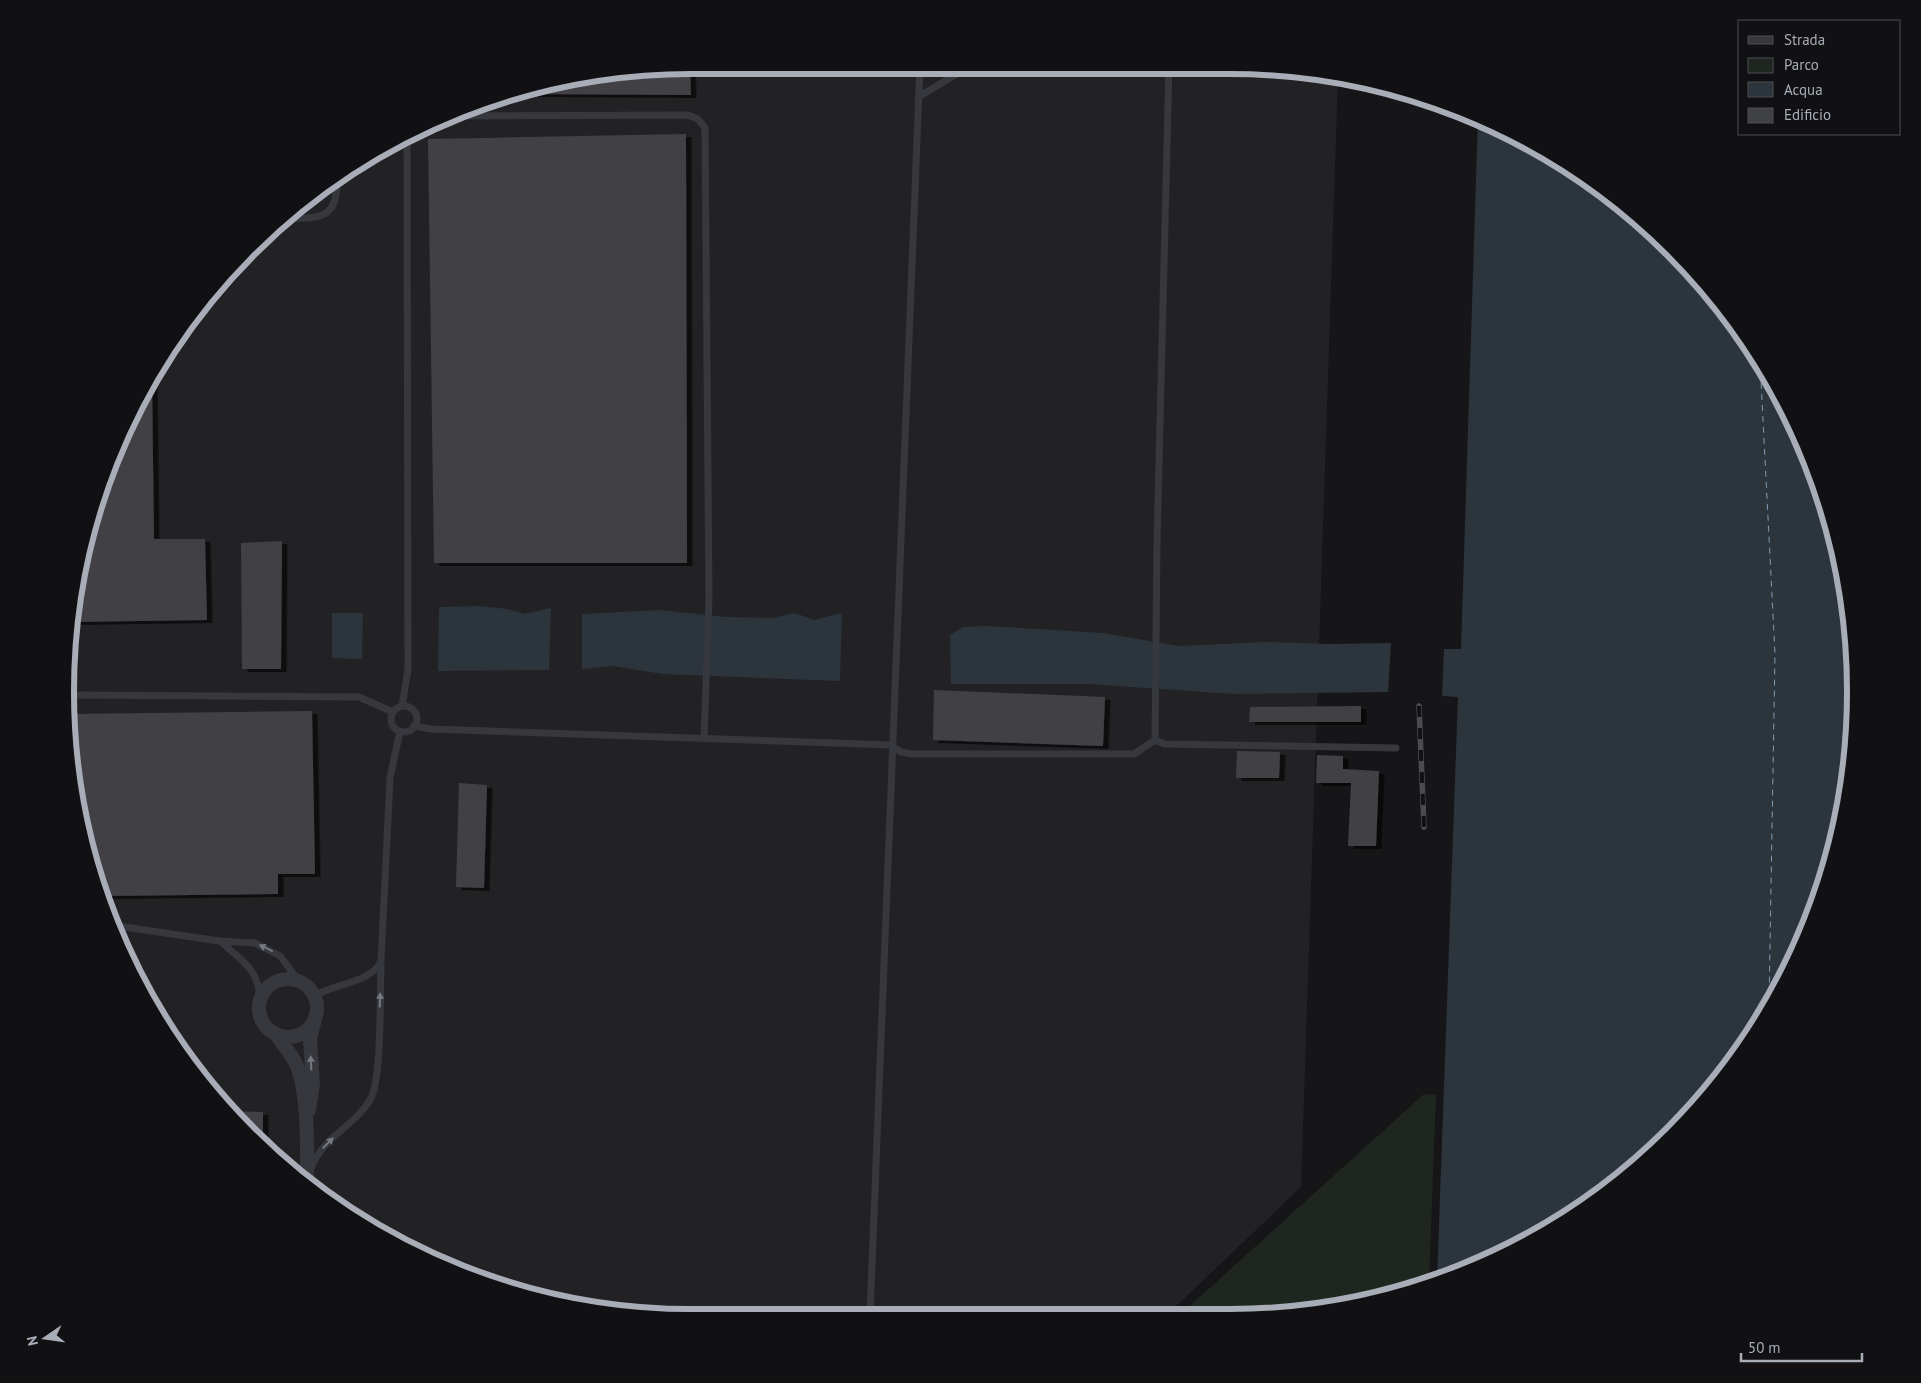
<svg xmlns="http://www.w3.org/2000/svg" width="1921" height="1383" viewBox="0 0 1921 1383" font-family="'PT Sans',sans-serif">
	<style>
		.built { fill: #222225 }
		.green { fill: #1e261f }
		.water { fill: #2c353c }
		.lines { fill: none; stroke-linecap: round; stroke-linejoin: round }
		.ferry { stroke: #7f9bb3; stroke-width: 1; stroke-dasharray: 6 5; stroke-linecap: butt }
		.building { fill: #404145; filter: url(#shadow) }
		.lane { stroke: #37383d; stroke-width: 7 }
		.street { stroke: #37383d; stroke-width: 14 }
		.rail-casing { stroke: #4a4c52; stroke-width: 5.5 }
		.rail { stroke: #111113; stroke-width: 4; stroke-dasharray: 11; stroke-linecap: butt }
		.oneway { fill: #757881 }
		.rim { fill: none; stroke: #a8adb8; stroke-width: 6 }
	</style>
	<defs>
		<filter id="shadow"><feDropShadow dx="5.5" dy="3" stdDeviation="0" flood-color="#0009"/></filter>
	</defs>
	<rect width="100%" height="100%" fill="#161618"/>
	<path class="built" d="M 691,65 L 1230,65 L 1338,76 L 1301,1187 L 1169,1313 L 651,1317 L 529,1297 L 414,1253 L 310,1188 L 220,1104 L 149,1005 L 113,932 L 70,773 L 70,609 L 129,415 L 220,279 L 344,170 L 451,113 L 529,86 Z"/>
	<path class="green" d="M 1424,1094 L 1436,1095 L 1429,1283 L 1392,1297 L 1312,1313 L 1182,1313 Z"/>
	<path class="water" d="M 1478,117 L 1543,149 L 1642,220 L 1701,279 L 1772,379 L 1823,490 L 1851,610 L 1855,733 L 1835,854 L 1791,969 L 1726,1073 L 1642,1163 L 1506,1254 L 1437,1280 L 1458,697 L 1442,696 L 1444,649 L 1461,649 Z
		M 479,606 L 508,609 L 524,614 L 551,608 L 549,670 L 438,671 L 439,607 Z
		M 660,610 L 726,617 L 772,618 L 795,613 L 814,620 L 842,613 L 840,681 L 663,674 L 613,666 L 582,669 L 582,614 Z
		M 332,613 L 363,613 L 362,659 L 332,658 Z
		M 988,626 L 1103,633 L 1178,646 L 1268,642 L 1329,644 L 1391,643 L 1388,692 L 1234,694 L 1088,684 L 951,684 L 950,635 L 963,627 Z"/>
	<g class="lines">
		<path class="ferry" d="M 1760,361 L 1775,654 L 1769,1005"/>
	</g>
	<path class="building" d="M 690,65 L 691,95 L 531,94 L 530,86 Z
		M 686,134 L 687,563 L 434,563 L 428,139 Z
		M 152,381 L 154,539 L 205,539 L 207,620 L 70,622 L 70,609 L 86,529 L 129,415 Z
		M 282,541 L 281,669 L 242,669 L 241,543 Z
		M 934,690 L 1105,697 L 1103,746 L 933,740 Z
		M 1361,706 L 1361,722 L 1249,722 L 1250,707 Z
		M 312,711 L 315,874 L 278,874 L 278,894 L 103,896 L 70,773 L 70,714 Z
		M 1237,751 L 1280,752 L 1279,778 L 1236,778 Z
		M 1317,755 L 1343,756 L 1343,769 L 1379,771 L 1376,846 L 1348,846 L 1351,783 L 1316,783 Z
		M 459,783 L 487,785 L 484,888 L 456,887 Z
		M 227,1111 L 263,1112 L 263,1144 L 234,1117 Z"/>
	<g class="lines">
		<path class="lane" d="M 918,97 L 972,65
			M 446,116 L 688,115 L 698,119 L 705,128 L 709,598 L 704,739
			M 289,218 C 325,219 338,216 337,176
			M 70,695 L 359,697 L 393,712
			M 402,706 L 408,670 L 407,137
			M391 719a13 13 0 1 1 26 0a13 13 0 1 1-26 0Z
			M 414,726 L 431,729 L 891,745 L 901,752 L 912,754 L 1134,754 L 1155,740 L 1164,744 L 1396,748
			M 1155,740 L 1157,543 L 1169,65
			M 111,925 L 219,941 L 255,943 L 280,956 L 299,981
			M 220,941 C 244,963 260,969 260,1004
			M 314,996 C 334,984 373,982 381,961 L 390,778 L 400,731
			M 311,1169 C 320,1139 355,1126 370,1100 C 382,1082 380,990 381,964
			M 870,1315 L 920,65"/>
		<path class="street" d="M259 1008a29 29 0 1 1 58 0a29 29 0 1 1-58 0Z
			M 275,1033 C 282,1044 292,1054 297,1066 C 309,1098 307,1150 307,1185
			M 309,1110 L 313,1084 L 310,1039 L 314,1023"/>
		<defs>
			<path id="rail" d="M 1419,706 L 1424,827"/>
		</defs>
		<use href="#rail" class="rail-casing"/>
		<use href="#rail" class="rail"/>
	</g>
	<defs><path id="oneway-solid" d="M-6-.8H1V-3.2L6.5 0L1 3.2V.8H-6Z" transform="scale(1.25)"/></defs>
	<g class="oneway">
		<use href="#oneway-solid" transform="translate(266 948) rotate(-154)"/>
		<use href="#oneway-solid" transform="translate(380 1000) rotate(-88)"/>
		<use href="#oneway-solid" transform="translate(311 1063) rotate(-93)"/>
		<use href="#oneway-solid" transform="translate(328 1143) rotate(-45)"/>
	</g>
	<path d="M0 0H1921V1383H0ZM691 74H1230A617 617 0 0 1 1847 691V692A617 617 0 0 1 1230 1309H691A617 617 0 0 1 74 692V691A617 617 0 0 1 691 74Z" fill="#111113" fill-rule="evenodd"/>
	<path class="rim" d="M691 74H1230A617 617 0 0 1 1847 691V692A617 617 0 0 1 1230 1309H691A617 617 0 0 1 74 692V691A617 617 0 0 1 691 74Z"/>
	<rect x="1738" y="20" width="162" height="115" fill="#111113" stroke="#4d4f55"/>
	<rect x="1748" y="36" width="25" height="8" fill="#37383d" stroke="#4d4f55"/>
	<text x="1784" y="45" font-size="15" fill="#a8adb8">Strada</text>
	<rect x="1748" y="58" width="25" height="15" fill="#1e261f" stroke="#4d4f55"/>
	<text x="1784" y="70" font-size="15" fill="#a8adb8">Parco</text>
	<rect x="1748" y="82" width="25" height="15" fill="#2c353c" stroke="#4d4f55"/>
	<text x="1784" y="95" font-size="15" fill="#a8adb8">Acqua</text>
	<rect x="1748" y="108" width="25" height="15" fill="#404145" stroke="#4d4f55"/>
	<text x="1784" y="120" font-size="15" fill="#a8adb8">Edificio</text>
	<g transform="translate(45 1338) rotate(257)" stroke="#111113" stroke-width="4" paint-order="stroke">
	<path d="M0-4L9 19L0 12L-9 19Z" fill="#a8adb8"/>
	<text y="-8" font-size="14" font-weight="bold" text-anchor="middle" fill="#a8adb8">N</text>
	</g>
	<path d="M1741 1353v8h121v-8" fill="none" stroke="#a8adb8" stroke-width="2.5"/>
	<text x="1748" y="1353" font-size="15" fill="#a8adb8" stroke="#111113" stroke-width="4" paint-order="stroke">50 m</text>
</svg>
